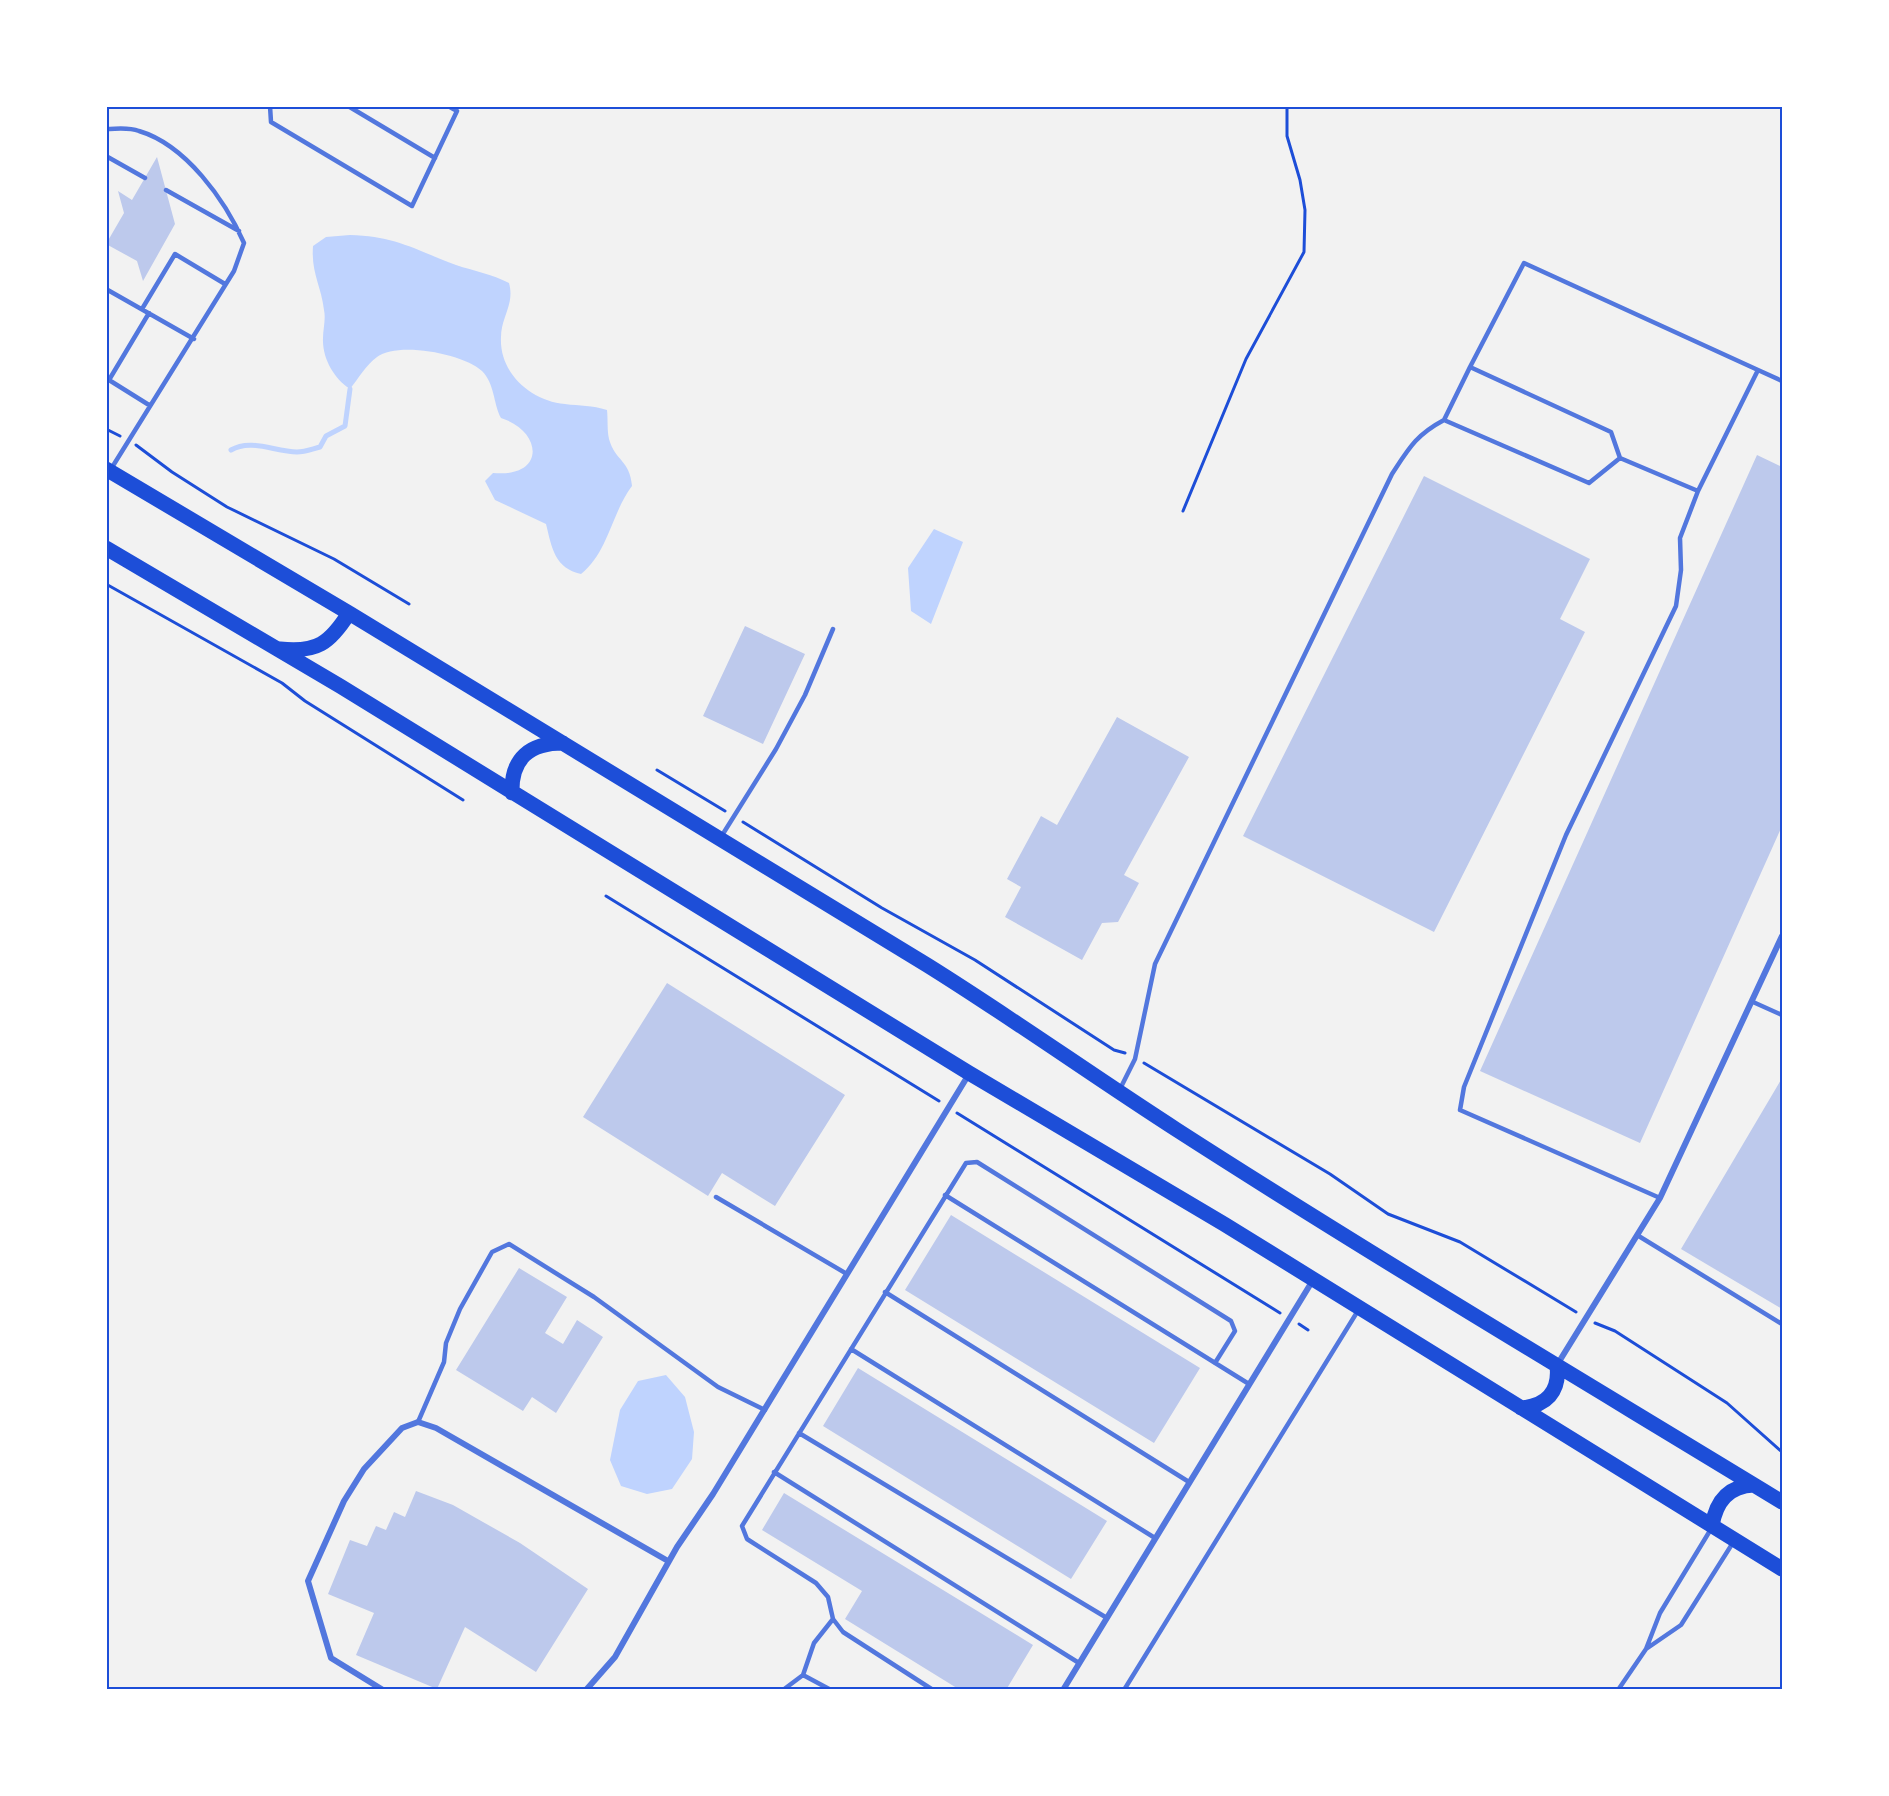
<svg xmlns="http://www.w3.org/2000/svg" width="1889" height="1796" viewBox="0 0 1889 1796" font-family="Jost,sans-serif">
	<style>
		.water { fill: #bfd3fe }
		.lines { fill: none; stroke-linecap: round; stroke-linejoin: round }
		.stream { stroke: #bfd3fe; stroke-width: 5 }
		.building { fill: #bdc9ec }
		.path { stroke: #1d4ed8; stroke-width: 3 }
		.service { stroke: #5277de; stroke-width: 4.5 }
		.minor { stroke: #5277de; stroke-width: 6 }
		.primary { stroke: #1d4ed8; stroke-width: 15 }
		.neatline { fill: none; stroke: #1d4ed8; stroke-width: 2 }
	</style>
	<rect width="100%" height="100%" fill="#f2f2f2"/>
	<path class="water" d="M 350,235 C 395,236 416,250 456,265 C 474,271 492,274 509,283 C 515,304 501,317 501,337 C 499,373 531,401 565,404 C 580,406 592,405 607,410 C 608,419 607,430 609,439 C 615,461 630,460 632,486 C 612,512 608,553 581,574 C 555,568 552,549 546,524 L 495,500 L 485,481 L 493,473 C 546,478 543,431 501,418 C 493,403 495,384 482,371 C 464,354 398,341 377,357 C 366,365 358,379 350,389 C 334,379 322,358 323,338 C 323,329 326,319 324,310 C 321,285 311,273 313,246 L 326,237 Z
		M 934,529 L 963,542 L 931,624 L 911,611 L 908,568 Z
		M 666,1375 L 685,1397 L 694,1432 L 692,1459 L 672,1489 L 647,1494 L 621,1486 L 610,1460 L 620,1410 L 638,1381 Z"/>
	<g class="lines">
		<path class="stream" d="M 231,450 C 251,438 275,452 297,452 C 305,452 312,449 320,447 L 326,436 L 345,426 L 350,389"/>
	</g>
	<path class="building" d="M 157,157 L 175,224 L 143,281 L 137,261 L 106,244 L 124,213 L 118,191 L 132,200 Z
		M 1757,455 L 1782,467 L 1782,826 L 1640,1143 L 1480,1071 Z
		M 1424,476 L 1590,559 L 1560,619 L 1585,632 L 1434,932 L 1243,836 Z
		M 745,626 L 805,654 L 763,744 L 703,716 Z
		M 1117,717 L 1189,757 L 1124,875 L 1139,883 L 1118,922 L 1102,923 L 1082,960 L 1005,917 L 1021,887 L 1007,879 L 1041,816 L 1057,825 Z
		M 667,983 L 845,1095 L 775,1206 L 722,1173 L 708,1196 L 583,1117 Z
		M 1782,1078 L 1782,1309 L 1681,1249 Z
		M 951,1215 L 1200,1368 L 1154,1443 L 905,1290 Z
		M 519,1268 L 567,1297 L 545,1333 L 563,1344 L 577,1320 L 603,1337 L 556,1413 L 532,1397 L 523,1411 L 456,1370 Z
		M 858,1368 L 1107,1521 L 1071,1579 L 823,1426 Z
		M 416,1491 L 453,1505 L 520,1543 L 588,1589 L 536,1672 L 465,1627 L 437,1689 L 356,1655 L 374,1613 L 328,1594 L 350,1540 L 367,1546 L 376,1526 L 386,1530 L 394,1512 L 405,1517 Z
		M 784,1493 L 1033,1645 L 1006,1690 L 960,1690 L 845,1619 L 862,1591 L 762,1530 Z"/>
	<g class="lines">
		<path class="path" d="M 106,429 L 120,436
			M 136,445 L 172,472 L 227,507 L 334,559 L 409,604
			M 1183,511 L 1246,359 L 1304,252 L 1305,210 L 1300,180 L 1287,136 L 1287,106
			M 106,584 L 282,683 L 305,701 L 463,800
			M 657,770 L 725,811
			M 743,822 L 882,908 L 975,960 L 1114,1050 L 1125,1053
			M 606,896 L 939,1101
			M 1144,1063 L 1330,1174 L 1388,1214 L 1460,1242 L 1576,1312
			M 957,1113 L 1280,1313
			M 1595,1323 L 1615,1331 L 1727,1403 L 1782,1452
			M 1299,1324 L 1308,1330"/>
		<path class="service" d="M 270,106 L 271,122 L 412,206 L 457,111 L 448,106
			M 348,106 L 435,158
			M 106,129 C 118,129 128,127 139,131 C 186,145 225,200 244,243 L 234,271 L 111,469
			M 106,156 L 145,178
			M 166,190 L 239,231
			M 106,289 L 194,339
			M 142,309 L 175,254 L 225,284
			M 1470,367 L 1524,263 L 1758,370
			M 149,405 L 109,380 L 149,313
			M 1444,420 L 1470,367 L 1611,432 L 1620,458 L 1698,491
			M 721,837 L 776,749 L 805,695 L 833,629
			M 1753,1002 L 1782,1015
			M 1119,1091 L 1135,1059 L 1155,964 L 1392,474 C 1409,448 1416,435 1444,420 L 1589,483 L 1620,458
			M 945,1195 L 1249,1384
			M 716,1197 L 847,1274
			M 1660,1198 L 1460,1110 L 1464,1087 L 1566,835 L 1676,606 L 1681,570 L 1680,538 L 1698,491 L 1758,370 L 1782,381
			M 1637,1235 L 1782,1324
			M 885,1292 L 1189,1482
			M 851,1349 L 1155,1538
			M 418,1422 L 444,1362 L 446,1343 L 460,1309 L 492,1252 L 509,1244 L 594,1297 L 718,1387 L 765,1410
			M 799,1433 L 1107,1618
			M 774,1472 L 1079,1663
			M 1711,1529 L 1660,1613 L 1646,1649 L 1681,1625 L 1734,1541
			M 803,1675 L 814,1643 L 833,1619
			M 783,1690 L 803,1675 L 831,1690
			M 933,1690 L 843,1632 L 833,1619 L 828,1597 L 816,1583 L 747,1539 L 742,1526 L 966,1163 L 977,1162 L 1231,1321 L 1235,1331 L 1215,1363
			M 1124,1690 L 1359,1309
			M 1618,1690 L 1646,1649"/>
		<path class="minor" d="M 1557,1365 L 1660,1198 L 1782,936
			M 383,1690 L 331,1658 L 308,1581 L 344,1501 L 364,1469 L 402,1428 L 418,1422 L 436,1428 L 668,1561
			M 586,1690 L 615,1657 L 677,1547 L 713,1494 L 969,1074
			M 1063,1690 L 1313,1280"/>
		<path class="primary" d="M 106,469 L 349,613 L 927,965 C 1012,1018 1093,1076 1177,1130 C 1376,1258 1580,1379 1782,1502
			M 106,548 L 340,686 L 969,1073 L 1224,1224 L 1782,1569
			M 280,649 C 317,653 330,643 349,613
			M 512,793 C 511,758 530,743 563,743
			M 1521,1408 C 1546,1406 1560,1392 1557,1366
			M 1712,1526 C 1716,1502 1728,1486 1754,1485"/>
	</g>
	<rect width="1889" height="1796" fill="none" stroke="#ffffff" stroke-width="216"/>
	<rect x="108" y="108" width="1673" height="1580" class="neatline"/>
</svg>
